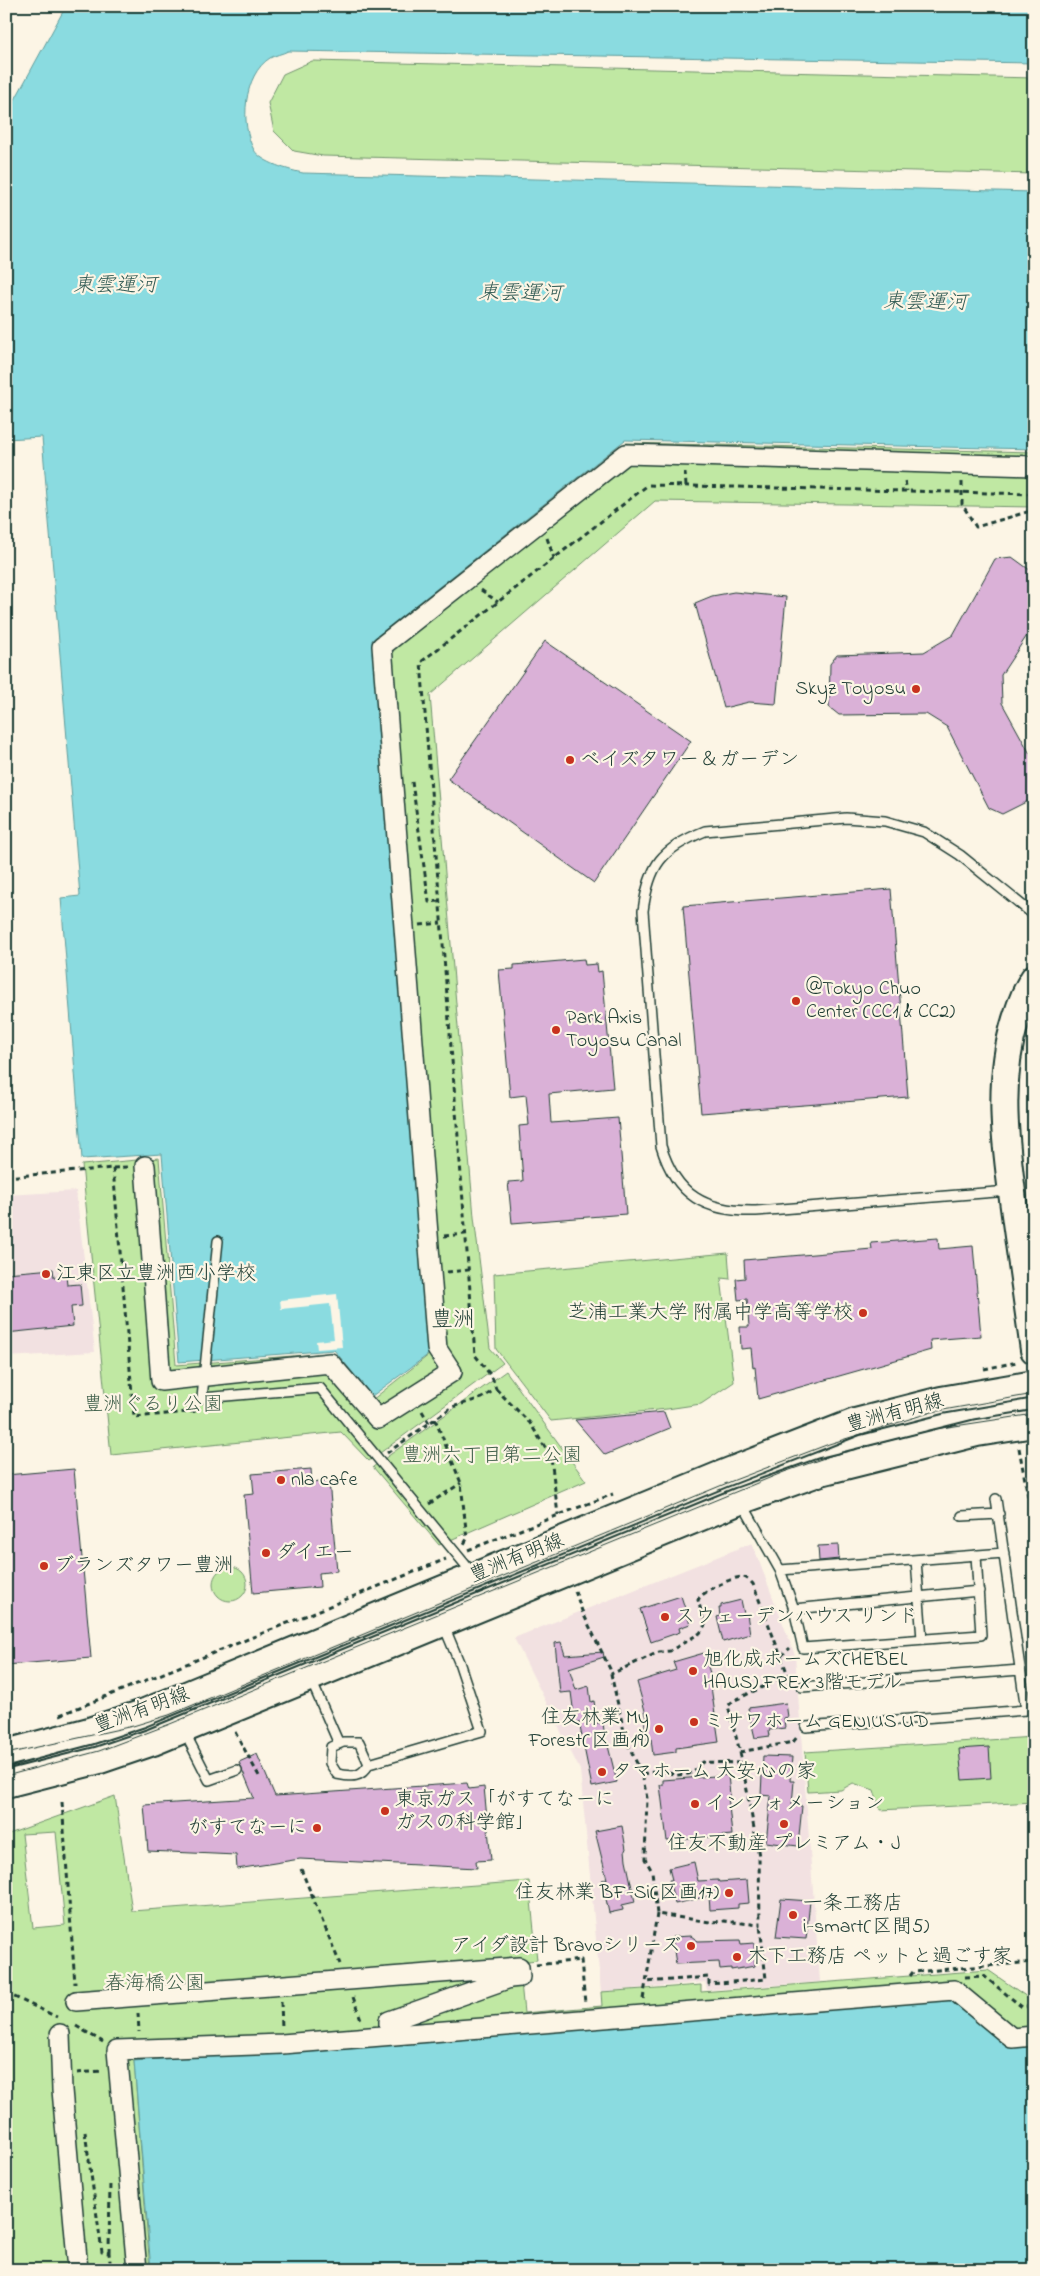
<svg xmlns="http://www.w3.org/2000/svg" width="1040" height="2276" viewBox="0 0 1040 2276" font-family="'Indie Flower','Klee One',sans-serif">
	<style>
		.built { fill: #f2e1e1 }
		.green { fill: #c0e8a3; stroke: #70926c; fill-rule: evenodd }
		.water { fill: #8adbe0; stroke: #5f9c9b }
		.pier { fill: #fcf5e5 }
		.building { fill: #dab1d7; stroke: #1f3d34 }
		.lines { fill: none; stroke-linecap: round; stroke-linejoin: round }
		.lane-casing { stroke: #1f3d34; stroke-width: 12 }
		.street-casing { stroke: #1f3d34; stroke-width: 22 }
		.secondary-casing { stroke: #1f3d34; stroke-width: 30 }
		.path { stroke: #1f3d34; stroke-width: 3; stroke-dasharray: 5 4; stroke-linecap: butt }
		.lane { stroke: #fcf5e5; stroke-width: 9 }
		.street { stroke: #fcf5e5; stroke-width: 19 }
		.secondary { stroke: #fcf5e5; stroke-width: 26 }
		.tram { stroke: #1f3d34; stroke-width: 1 }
		.poi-dot { fill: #c8321e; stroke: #fcf5e5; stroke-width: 2 }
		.labels { text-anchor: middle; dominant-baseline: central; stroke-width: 4.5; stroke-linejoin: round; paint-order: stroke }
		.poi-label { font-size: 20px; fill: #1f3d34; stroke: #fcf5e5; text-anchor: start }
		.park-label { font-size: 20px; fill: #3f5f4a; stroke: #fcf5e5 }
		.street-label { font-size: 20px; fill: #1f3d34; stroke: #fcf5e5 }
		.water-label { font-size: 21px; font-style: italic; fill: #345d56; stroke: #fcf5e5 }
		.quarter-label { font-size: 22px; fill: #1f3d34; stroke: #fcf5e5 }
	</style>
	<rect width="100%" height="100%" fill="#fcf5e5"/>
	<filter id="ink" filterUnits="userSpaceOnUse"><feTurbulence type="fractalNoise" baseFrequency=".02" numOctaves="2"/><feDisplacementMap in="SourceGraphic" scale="10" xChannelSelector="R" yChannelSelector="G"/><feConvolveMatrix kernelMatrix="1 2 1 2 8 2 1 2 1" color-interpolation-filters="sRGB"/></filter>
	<g filter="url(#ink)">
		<path class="built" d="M 76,1191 L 95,1352 L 6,1357 L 6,1195 Z
			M 752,1543 L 795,1655 L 820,1982 L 707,1990 L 705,1982 L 601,1992 L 580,1770 L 514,1638 Z"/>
		<path class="green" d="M 312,61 L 1034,78 L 1034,174 L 323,156 L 294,151 L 274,131 L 268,103 L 283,74 Z
			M 625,443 L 1034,452 L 1034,507 L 655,501 L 430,695 L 474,1217 L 490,1348 L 503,1363 L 369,1461 L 341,1432 L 111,1455 L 82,1165 L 159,1158 L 176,1365 L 331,1353 L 372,1400 L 430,1354 L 373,642 Z
			M 728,1253 L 730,1279 L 721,1278 L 734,1382 L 701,1404 L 667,1409 L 551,1421 L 496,1349 L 494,1274 Z
			M 506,1371 L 586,1481 L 439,1545 L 373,1467 Z
			M213 1584a17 17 0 1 1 34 0a17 17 0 1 1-34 0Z
			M 1034,1737 L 1034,1802 L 880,1810 L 874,1790 L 853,1783 L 841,1790 L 808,1792 L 805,1752 Z
			M 115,1796 L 132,1911 L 529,1881 L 537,1960 L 519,1962 L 524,2013 L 602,2006 L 601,1992 L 701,1985 L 701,1992 L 988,1970 L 1027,1997 L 1034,1997 L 1034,2044 L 543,2029 L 134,2061 L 150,2270 L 6,2270 L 6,1835 ZM 56,1832 L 65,1925 L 33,1928 L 22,1834 Z"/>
		<path class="water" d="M 66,6 L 1034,6 L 1034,63 L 288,51 C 282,54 275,55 270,58 C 243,75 240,125 254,150 C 262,163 289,170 303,173 L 1034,192 L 1034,449 L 625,440 L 372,640 L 429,1354 L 372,1396 L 334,1350 L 179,1362 L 162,1154 L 82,1159 L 61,898 L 80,896 L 42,437 L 6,439 L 6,116 Z
			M 952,1994 L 1034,2045 L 1034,2270 L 151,2270 L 134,2061 Z"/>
		<path class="pier" d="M 337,1294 L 342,1347 L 317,1349 L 316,1341 L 334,1339 L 330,1304 L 281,1309 L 280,1300 Z"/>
		<path class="building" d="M 1012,557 L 1034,573 L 1034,625 L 1001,675 L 1002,703 L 1034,761 L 1034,798 L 1002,814 L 989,808 L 947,727 L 926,714 L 839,715 L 829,707 L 830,664 L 837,655 L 924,652 L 953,635 L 995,559 Z
			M 734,592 L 786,597 L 776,704 L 749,702 L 724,708 L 695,603 L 712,596 Z
			M 545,641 L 691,741 L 594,883 L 448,779 Z
			M 891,889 L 908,1097 L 701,1113 L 683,906 Z
			M 584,959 L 585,965 L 597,964 L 598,972 L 602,971 L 613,1088 L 549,1094 L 551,1123 L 618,1118 L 626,1214 L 512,1223 L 508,1182 L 523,1181 L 519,1126 L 529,1125 L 526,1095 L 510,1097 L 499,970 L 514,969 L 514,965 Z
			M 938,1238 L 939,1249 L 973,1246 L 981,1336 L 930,1340 L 931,1350 L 758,1399 L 755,1367 L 753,1368 L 751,1348 L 741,1349 L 740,1327 L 749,1327 L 747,1299 L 738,1300 L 736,1279 L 745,1278 L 744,1260 L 872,1249 L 871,1243 Z
			M 53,1269 L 54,1277 L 66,1276 L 67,1285 L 80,1284 L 82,1306 L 71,1307 L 73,1326 L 6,1333 L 6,1273 Z
			M 664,1412 L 670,1428 L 605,1455 L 575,1420 Z
			M 74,1469 L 91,1658 L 6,1665 L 6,1475 Z
			M 311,1469 L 312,1483 L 329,1481 L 337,1571 L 319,1573 L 320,1587 L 253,1593 L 244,1495 L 254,1494 L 252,1474 Z
			M 838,1545 L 839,1559 L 819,1561 L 818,1546 Z
			M 681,1596 L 690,1624 L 679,1628 L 680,1632 L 651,1642 L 640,1609 Z
			M 741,1600 L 744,1614 L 747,1614 L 750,1634 L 723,1642 L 717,1617 L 720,1616 L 719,1608 L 721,1608 L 721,1605 Z
			M 561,1642 L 565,1655 L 603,1652 L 604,1657 L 569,1668 L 576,1690 L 589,1686 L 591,1702 L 594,1701 L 597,1723 L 603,1723 L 606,1746 L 608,1746 L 617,1782 L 592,1787 L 579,1722 L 575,1723 L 571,1692 L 560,1693 L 555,1643 Z
			M 704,1653 L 712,1680 L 710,1680 L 719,1742 L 676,1748 L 676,1752 L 653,1755 L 651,1739 L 647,1740 L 644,1718 L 647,1718 L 637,1682 L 676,1670 L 673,1662 Z
			M 786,1703 L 788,1717 L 784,1718 L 785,1728 L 769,1730 L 770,1736 L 755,1738 L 748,1708 Z
			M 989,1747 L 991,1778 L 962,1780 L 959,1749 Z
			M 257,1754 L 275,1796 L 467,1783 L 469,1789 L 484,1787 L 491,1860 L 476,1861 L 477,1868 L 300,1859 L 237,1869 L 236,1855 L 148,1851 L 144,1805 L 254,1798 L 239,1762 Z
			M 763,1756 L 792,1757 L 790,1781 L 794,1781 L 792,1805 L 802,1806 L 798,1846 L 766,1842 L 771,1796 L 761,1795 Z
			M 728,1775 L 730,1795 L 728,1796 L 732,1835 L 667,1841 L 660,1785 L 663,1785 L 663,1780 Z
			M 622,1826 L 626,1849 L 625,1850 L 626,1860 L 635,1902 L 622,1905 L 623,1910 L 609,1913 L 602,1880 L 607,1879 L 595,1831 Z
			M 694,1862 L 698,1881 L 718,1880 L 719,1882 L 747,1880 L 749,1903 L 738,1904 L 738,1908 L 710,1910 L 709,1896 L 675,1904 L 669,1880 L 672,1880 L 669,1868 Z
			M 781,1899 L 810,1901 L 806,1939 L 776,1937 Z
			M 691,1936 L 698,1941 L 740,1940 L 741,1944 L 754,1943 L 755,1966 L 731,1970 L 731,1968 L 720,1969 L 719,1962 L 676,1964 L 672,1937 Z"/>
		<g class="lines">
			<defs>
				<path id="lane" d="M 1009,1191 L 756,1211 C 706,1212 676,1196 661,1146 L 643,911 C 649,865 661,849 705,831 L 846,818 L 885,821 L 924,832 L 960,855 L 1034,915
					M 218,1241 L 202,1398 L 320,1388 L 473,1574
					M 742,1503 L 780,1570 L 794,1609 L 803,1648 L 981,1635 L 976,1555
					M 962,1516 L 999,1514
					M 916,1560 L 922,1639
					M 780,1570 L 1004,1553
					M 794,1609 L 979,1591
					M 311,1680 L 339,1744
					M 802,1687 L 1020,1670
					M 806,1727 L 1026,1710 L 996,1499
					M 184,1731 L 209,1780 L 237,1770
					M 369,1764 L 359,1742 L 343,1742 L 331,1747 L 330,1763 L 337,1774 C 352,1777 361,1778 369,1764 L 482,1731 L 459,1662 L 444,1626"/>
				<path id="street" d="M 145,1166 L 161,1381 L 330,1363 L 378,1419 L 452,1372 L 437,1349 L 382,646 L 626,454 L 1034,466
					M 76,2001 L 519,1967 L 520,1977 L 510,1978 L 389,2021 L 389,2035
					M 60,2034 L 62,2090 L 78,2270
					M 137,2270 L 117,2050 L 282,2044 L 954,1990 L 1012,2038 L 1034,2036"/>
				<path id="secondary" d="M 1034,978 C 1026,990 1020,1006 1016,1019 C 995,1086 1007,1155 1016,1222 C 1022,1265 1028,1307 1034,1350
					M 6,1753 L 89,1731 L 140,1714 L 722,1474 L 855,1422 L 941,1400 L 1034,1384
					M 6,1784 L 100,1760 L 153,1742 L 740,1501 L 821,1472 L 977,1433 L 1034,1424"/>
			</defs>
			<use href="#lane" class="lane-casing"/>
			<use href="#street" class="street-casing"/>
			<use href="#secondary" class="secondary-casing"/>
			<path class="path" d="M 685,472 L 686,486
				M 905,481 L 907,491
				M 962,482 L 962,504 L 976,527 L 1034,510
				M 547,538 L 554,558
				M 481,590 L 498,602
				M 412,782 L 429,902 L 439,901
				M 420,925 L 441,923
				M 113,1168 L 127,1167
				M 6,1177 L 113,1168 L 134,1417 L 199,1411
				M 444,1236 L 465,1234
				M 447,1272 L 468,1270
				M 984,1369 L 1017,1362
				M 496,1389 L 530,1423 L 551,1457 L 558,1515
				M 422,1411 L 429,1423
				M 435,1419 L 461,1483 L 467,1539 L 464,1544
				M 1019,1448 L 1034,1529
				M 387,1453 L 452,1407 L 482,1398 L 496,1389 L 492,1377 L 475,1355 L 421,662 L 648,485 L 1034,494
				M 429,1504 L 461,1483
				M 468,1550 L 613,1494
				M 575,1591 L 582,1611 L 610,1669 L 611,1674 L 626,1740 L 642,1774 L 647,1798 L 645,1859 L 652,1871 L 657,1914 L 710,1922 L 724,1921 L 760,1925 L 759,1856 L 740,1752 L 728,1706 L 733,1701 L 788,1675 L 753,1584 C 750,1581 748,1578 743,1577 C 734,1576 701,1592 698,1600 L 705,1625 L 700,1633 L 670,1651 L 659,1652 L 611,1674
				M 781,1656 L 790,1648
				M 60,1715 L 446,1559
				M 235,1732 L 259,1776
				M 740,1752 L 793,1742 L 798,1736
				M 642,1774 L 661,1771 L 677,1775 L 688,1774 L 694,1772 L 702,1762 L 741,1763
				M 62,1802 L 75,1984
				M 301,1869 L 340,1964
				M 657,1914 L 646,1982 L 709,1977 L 709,1984 L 766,1979 L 760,1925
				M 536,1965 L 581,1960 L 585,2003
				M 910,1976 L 913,1972 L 1034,1962
				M 965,1977 L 984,1976 L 1022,2007 L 1034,2006
				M 6,1993 L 57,2017
				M 353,1997 L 362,2022
				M 643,1999 L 646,1982
				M 281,2002 L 282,2028
				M 138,2013 L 139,2032
				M 76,2026 L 103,2042
				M 77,2073 L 103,2071
				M 85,2132 L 102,2252 L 109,2253 L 111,2270
				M 109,2253 L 110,2181"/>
			<use href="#lane" class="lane"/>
			<use href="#street" class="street"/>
			<use href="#secondary" class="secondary"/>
			<path class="tram" d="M 6,1754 L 133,1726 L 169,1715 L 732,1481 L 829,1444 L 932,1412 L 1034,1394
				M 6,1776 L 99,1751 L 170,1724 L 784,1472 L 833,1455 L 935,1429 L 1034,1414"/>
		</g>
	</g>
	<g class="poi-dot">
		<circle cx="916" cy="689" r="5"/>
		<circle cx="570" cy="760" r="5"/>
		<circle cx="796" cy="1001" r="5"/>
		<circle cx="556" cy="1030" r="5"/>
		<circle cx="46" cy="1274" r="5"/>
		<circle cx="863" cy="1313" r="5"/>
		<circle cx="281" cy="1480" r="5"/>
		<circle cx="266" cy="1553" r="5"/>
		<circle cx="44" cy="1566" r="5"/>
		<circle cx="665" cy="1617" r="5"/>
		<circle cx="693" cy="1671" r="5"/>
		<circle cx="694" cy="1722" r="5"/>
		<circle cx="659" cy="1729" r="5"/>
		<circle cx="602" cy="1772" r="5"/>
		<circle cx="695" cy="1804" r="5"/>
		<circle cx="385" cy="1811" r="5"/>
		<circle cx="784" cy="1824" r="5"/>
		<circle cx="317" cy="1828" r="5"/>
		<circle cx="729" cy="1893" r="5"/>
		<circle cx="793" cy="1915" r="5"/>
		<circle cx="691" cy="1946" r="5"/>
		<circle cx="737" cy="1957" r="5"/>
	</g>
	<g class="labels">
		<g class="poi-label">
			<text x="906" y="689" text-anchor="end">Skyz Toyosu</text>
			<text x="580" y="760">ベイズタワー＆ガーデン</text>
			<text x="806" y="989">@Tokyo Chuo<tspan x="806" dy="23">Center (CC1 &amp; CC2)</tspan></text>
			<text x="566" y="1018">Park Axis<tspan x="566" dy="23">Toyosu Canal</tspan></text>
			<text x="56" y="1274">江東区立豊洲西小学校</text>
			<text x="853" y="1313" text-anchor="end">芝浦工業大学 附属中学高等学校</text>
			<text x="291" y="1480">n|a cafe</text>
			<text x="276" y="1553">ダイエー</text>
			<text x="54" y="1566">ブランズタワー豊洲</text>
			<text x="675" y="1617">スウェーデンハウス リンド</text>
			<text x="703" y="1660">旭化成ホームズ(HEBEL<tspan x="703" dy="23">HAUS) FREX 3階モデル</tspan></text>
			<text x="649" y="1718" text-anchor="end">住友林業 My<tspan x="649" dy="23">Forest(区画19)</tspan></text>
			<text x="704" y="1722">ミサワホーム GENIUS UD</text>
			<text x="612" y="1772">タマホーム 大安心の家</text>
			<text x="395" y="1800">東京ガス「がすてなーに<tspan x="395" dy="23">ガスの科学館」</tspan></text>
			<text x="705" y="1804">インフォメーション</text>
			<text x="307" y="1828" text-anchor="end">がすてなーに</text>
			<text x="784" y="1844" text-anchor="middle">住友不動産 プレミアム・J</text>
			<text x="719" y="1893" text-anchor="end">住友林業 BF-Si(区画17)</text>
			<text x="803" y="1904">一条工務店<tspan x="803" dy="23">i-smart(区間5)</tspan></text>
			<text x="681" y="1946" text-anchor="end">アイダ設計 Bravoシリーズ</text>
			<text x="747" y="1957">木下工務店 ペットと過ごす家</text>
		</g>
		<g class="park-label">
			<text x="153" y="1405">豊洲ぐるり公園</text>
			<text x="492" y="1456">豊洲六丁目第二公園</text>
			<text x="155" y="1984">春海橋公園</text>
		</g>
		<g class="street-label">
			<text transform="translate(895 1414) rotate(-15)">豊洲有明線</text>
			<text transform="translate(517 1559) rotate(-22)">豊洲有明線</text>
			<text transform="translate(142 1711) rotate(-20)">豊洲有明線</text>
		</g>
		<g class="water-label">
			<text x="115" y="286">東雲運河</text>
			<text transform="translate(520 294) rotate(1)">東雲運河</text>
			<text transform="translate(925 303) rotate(1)">東雲運河</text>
		</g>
		<g class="quarter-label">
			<text x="453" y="1321">豊洲</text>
		</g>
	</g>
	<rect width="1040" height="2276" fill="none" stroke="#fcf5e5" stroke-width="25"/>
	<rect x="12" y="12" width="1015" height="2251" fill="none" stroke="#1f3d34" stroke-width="2" filter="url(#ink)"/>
</svg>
